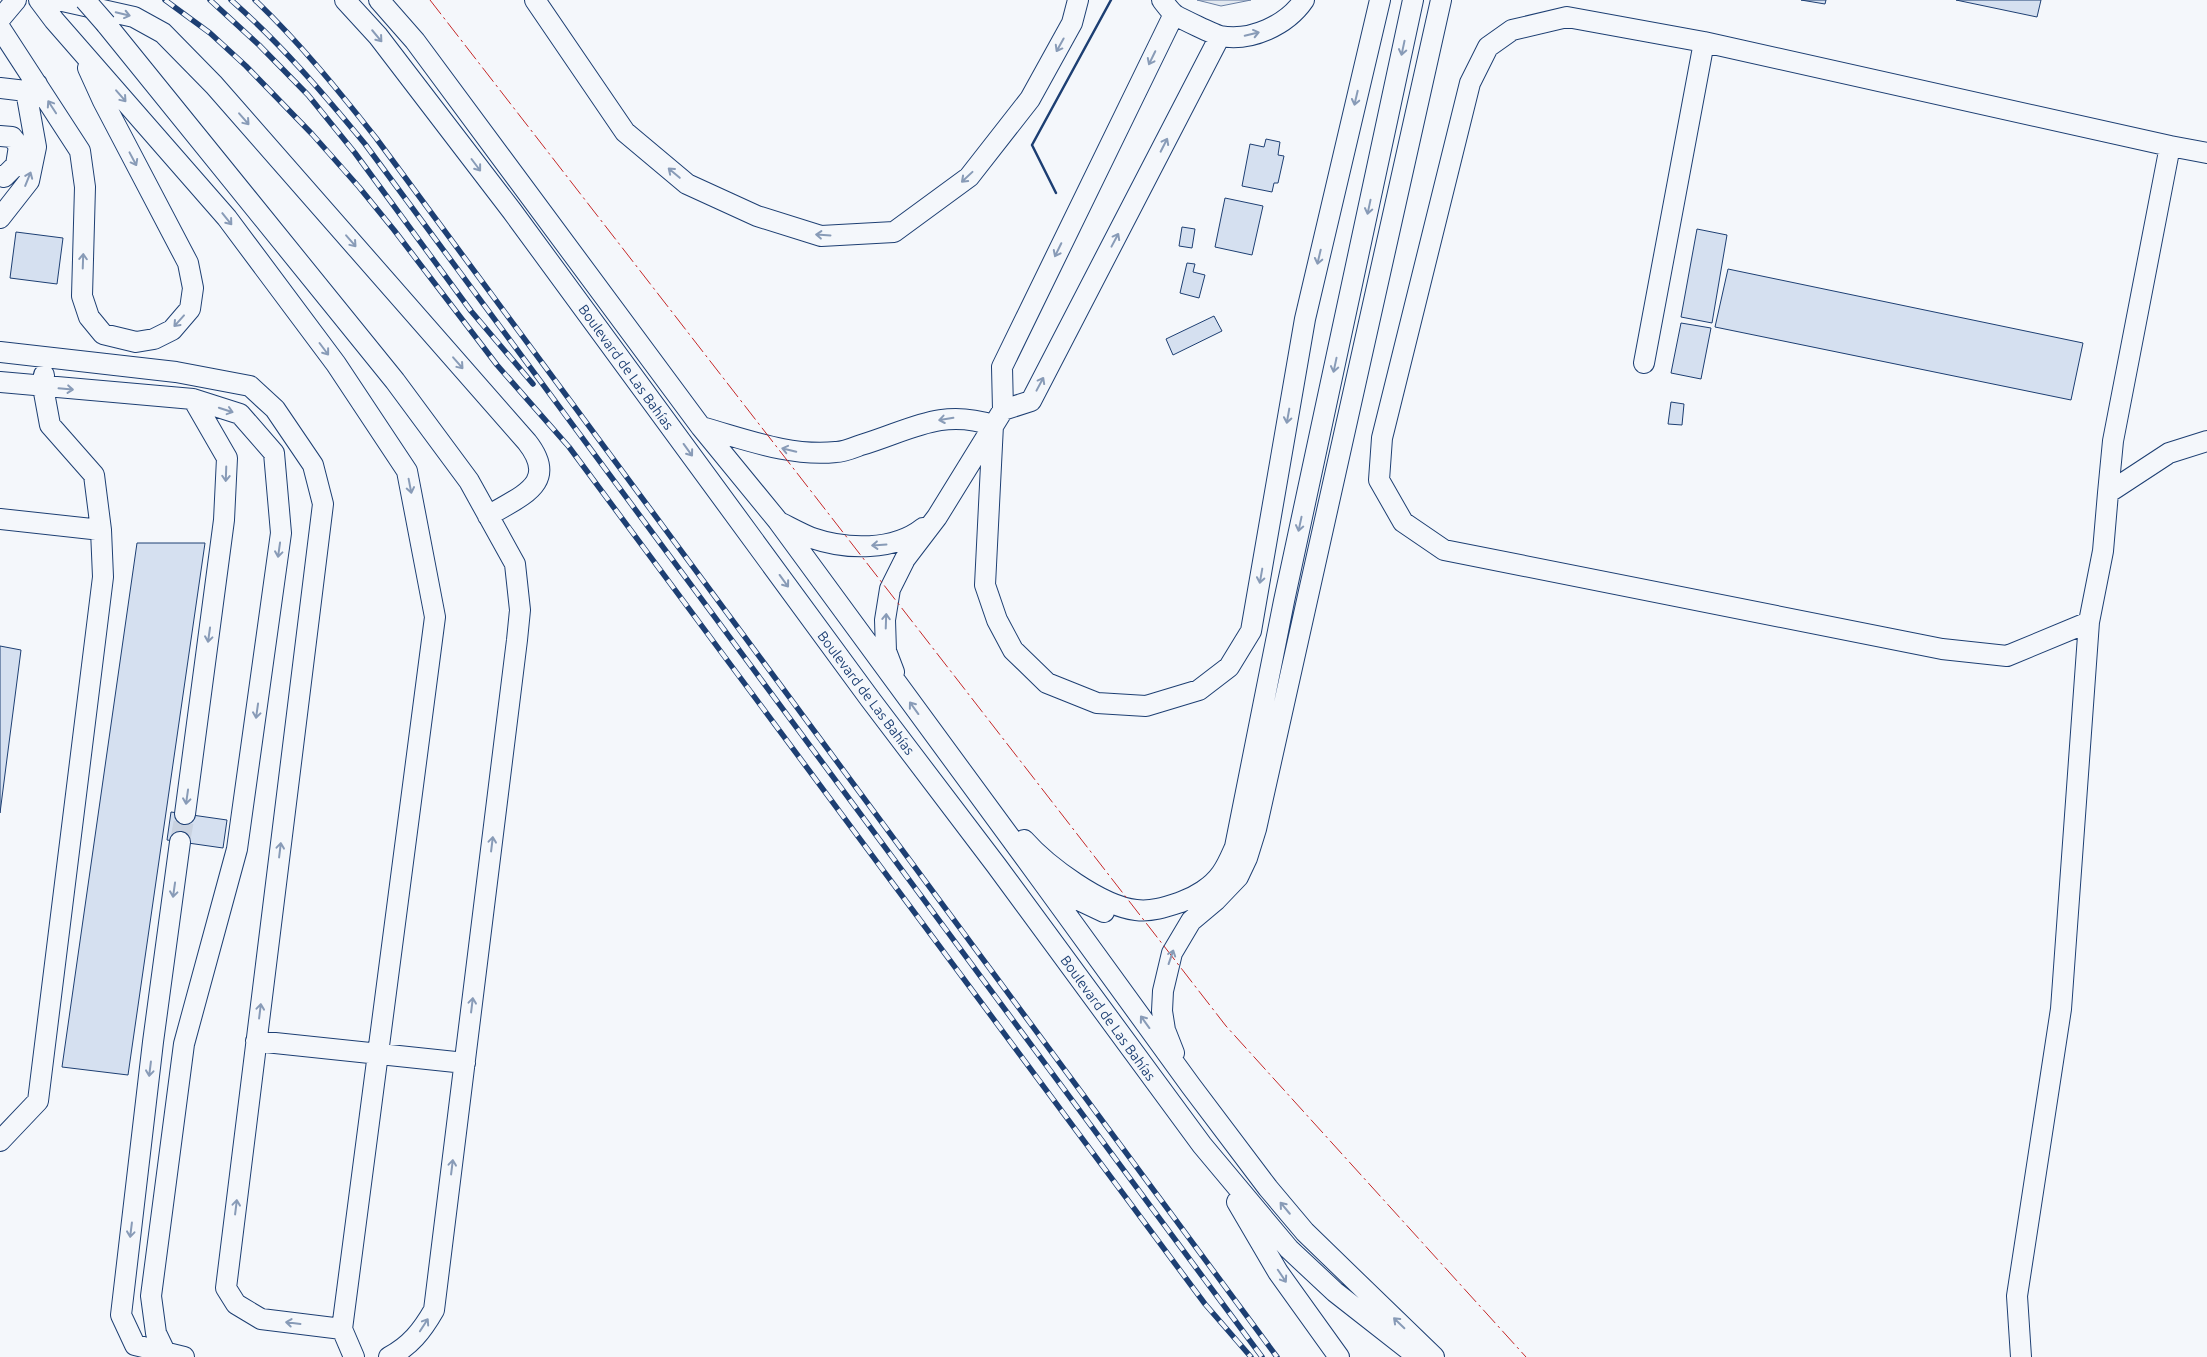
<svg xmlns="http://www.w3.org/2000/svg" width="2207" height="1357" viewBox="0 0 2207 1357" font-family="Ubuntu,sans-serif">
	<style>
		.grass { fill: url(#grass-tufts); stroke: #687fa3 }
		.building { fill: #d5e0f0; stroke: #1d3f73 }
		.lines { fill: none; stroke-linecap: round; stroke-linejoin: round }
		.minor-tunnel { stroke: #c9d2e0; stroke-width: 20; stroke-dasharray: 20 10; stroke-linecap: butt }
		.minor-casing { stroke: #1d3f73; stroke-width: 22 }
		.minor { stroke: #f4f7fb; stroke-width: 20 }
		.rail-casing { stroke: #1d3f73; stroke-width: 5.5 }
		.rail { stroke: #f4f7fb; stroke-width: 4; stroke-dasharray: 11; stroke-linecap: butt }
		.minor-bridge-casing { stroke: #1d3f73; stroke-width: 22; stroke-linecap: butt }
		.minor-bridge { stroke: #f4f7fb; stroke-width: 20 }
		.wall { stroke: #1d3f73; stroke-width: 2.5 }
		.power { stroke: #c62828; stroke-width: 1; stroke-dasharray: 18 4 2.5 4; stroke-linecap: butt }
		.oneway { stroke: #889bb7 }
		.labels { text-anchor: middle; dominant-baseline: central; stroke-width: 4; stroke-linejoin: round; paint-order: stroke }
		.street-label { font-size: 14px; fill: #1d3f73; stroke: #f4f7fb }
	</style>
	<defs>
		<pattern id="grass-tufts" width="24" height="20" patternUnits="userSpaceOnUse" patternTransform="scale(1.25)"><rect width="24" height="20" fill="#e3e9f0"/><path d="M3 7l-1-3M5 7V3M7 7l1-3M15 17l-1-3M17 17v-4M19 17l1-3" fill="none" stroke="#c2c9d1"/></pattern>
	</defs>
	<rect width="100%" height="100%" fill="#f4f7fb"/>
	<path class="grass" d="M 1197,0 L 1251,0 L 1221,6 Z"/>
	<path class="building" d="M 1801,0 L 1826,0 L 1825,4 Z
		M 1956,0 L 2041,0 L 2037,17 Z
		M 1266,139 L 1280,142 L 1278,155 L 1284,156 L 1278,183 L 1274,183 L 1272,192 L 1242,186 L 1250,144 L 1264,147 Z
		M 1225,198 L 1263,206 L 1252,255 L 1215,247 Z
		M 1182,227 L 1195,229 L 1192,248 L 1179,246 Z
		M 1697,229 L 1727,235 L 1712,323 L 1681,317 Z
		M 16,232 L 63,238 L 57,284 L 10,278 Z
		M 1187,263 L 1195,264 L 1193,272 L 1205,275 L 1199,298 L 1180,293 Z
		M 1728,269 L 2083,343 L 2071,400 L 1715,327 Z
		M 1214,316 L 1222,331 L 1173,355 L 1166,339 Z
		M 1681,323 L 1711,328 L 1701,379 L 1671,373 Z
		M 1671,402 L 1684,404 L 1682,425 L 1668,424 Z
		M 137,543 L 205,543 L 128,1075 L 62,1067 Z
		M 0,646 L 21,650 L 0,813 Z
		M 171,812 L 227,820 L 223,848 L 167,840 Z"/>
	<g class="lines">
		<path class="minor-tunnel" d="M 180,842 L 185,814"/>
		<defs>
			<path id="minor" d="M 39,0 L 54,20 L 227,218 L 336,364 L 407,471 L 435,617 L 342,1329 L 354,1357
				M 58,0 L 134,17 L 163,33 L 214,85 L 527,442 C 560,484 520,496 488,516
				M 345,0 L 378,36 L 512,211 L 870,699 L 996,865 L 1202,1145 L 1289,1249 L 1335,1292 L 1418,1357
				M 379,0 L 415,41 L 701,427 L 778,521 L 1045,885 L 1191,1086 L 1268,1188 L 1305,1232 L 1434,1357
				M 535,0 L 625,132 L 687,184 L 757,216 L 821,236 L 894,232 L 969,177 L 1030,99 L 1072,23 L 1078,0
				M 1162,0 C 1166,5 1170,11 1175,15 C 1182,19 1213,34 1220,36 C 1251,42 1287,25 1304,0
				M 0,19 L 16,0
				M 106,24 L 395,381 L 469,481 L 515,564 L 520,610 L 517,640 L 434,1310 C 422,1331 410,1346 389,1357
				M 0,28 L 80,151 L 85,187 L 82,296 L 89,317 L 103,334 L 136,342 L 154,339 L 172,330 L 190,309 L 193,288 L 188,263 L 103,101 L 88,68
				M 1704,42 L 2170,146
				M 0,88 L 26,91 L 37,84
				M 0,136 L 12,137 L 19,146 L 16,165 L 4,177 L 0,176
				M 0,218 L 29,181 L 36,147 L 26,91
				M 0,352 L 176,372 L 250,386 L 275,409 L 313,465 L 323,504 L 226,1288 L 236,1304 L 261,1319 L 342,1329
				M 1644,363 L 1704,42 L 1567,17 L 1512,30 L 1488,47 L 1470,83 L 1382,438 L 1379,480 L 1403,522 L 1444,550 L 1942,649 L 2007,656 L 2089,622
				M 0,382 L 193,399 L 240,414 L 274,453 L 281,533 L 237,849 L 184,1044 L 151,1296 L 156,1333 L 166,1354
				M 1003,410 L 1031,401 L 1220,36
				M 701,427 C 745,439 790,457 836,452 C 844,452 853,448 861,445 C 911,430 940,408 993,425 L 985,585 L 997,620 L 1013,650 L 1047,683 L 1097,703 L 1146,706 L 1199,690 L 1229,667 L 1251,631 L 1305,319 L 1380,0
				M 2108,493 L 2113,441 L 2170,146 L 2207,153
				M 0,519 L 101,530
				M 781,523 C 791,528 802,534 812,538 C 847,550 894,551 923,528
				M 894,672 L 886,651 L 885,620 L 890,589 L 905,559 L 937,517 L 1003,410 L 1002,367 L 1174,14
				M 185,814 L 224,520 L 227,458 L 193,399
				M 1024,840 C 1047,866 1101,906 1136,910 C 1152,912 1166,907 1181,902 C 1195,897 1212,887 1221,874 C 1227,866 1231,856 1235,847 L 1284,601 L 1413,0
				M 180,842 L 153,1042 L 121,1315 L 135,1345 L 184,1357
				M 1049,886 L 1104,912
				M 256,1041 L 465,1063
				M 1174,1053 L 1165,1030 L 1162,1011 L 1163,991 L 1172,953 L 1191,921 L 1216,900 L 1238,877 L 1247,858 L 1256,829 L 1441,0
				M 0,1141 L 38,1101 L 103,577 L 101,530 L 94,475 L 50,425 L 43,387 L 44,375
				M 1237,1202 L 1278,1272 L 1339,1357
				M 2021,1357 L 2017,1296 L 2061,1009 L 2089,622 L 2103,551 L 2108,493 L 2169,453 L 2207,441"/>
		</defs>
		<use href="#minor" class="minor-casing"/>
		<use href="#minor" class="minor"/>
		<defs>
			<path id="rail" d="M 165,0 L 210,33 L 246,66 L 312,134 L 359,187 L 394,230 L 497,365 L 569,447 L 1205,1304 L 1251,1357
				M 210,0 L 259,45 L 308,95 L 355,153 L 471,311 L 533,384
				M 231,0 C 281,44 323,93 365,144 L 1262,1357
				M 255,0 C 299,42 338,90 376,138 L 1277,1357"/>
		</defs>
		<use href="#rail" class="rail-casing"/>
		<use href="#rail" class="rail"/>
		<defs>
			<path id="minor-bridge" d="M 85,0 L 106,24"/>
		</defs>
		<use href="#minor-bridge" class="minor-bridge-casing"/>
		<use href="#minor-bridge" class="minor-bridge"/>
		<path class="wall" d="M 1056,193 L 1032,145 L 1111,0"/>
		<path class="power" d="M 430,0 L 1226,1026 L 1526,1357"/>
	</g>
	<defs><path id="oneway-shaft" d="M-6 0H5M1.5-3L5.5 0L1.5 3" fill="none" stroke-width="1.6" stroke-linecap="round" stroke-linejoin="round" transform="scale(1.25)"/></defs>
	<g class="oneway">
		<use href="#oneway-shaft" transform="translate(123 14) rotate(13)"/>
		<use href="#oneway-shaft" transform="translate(1252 34) rotate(-13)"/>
		<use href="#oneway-shaft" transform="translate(377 36) rotate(50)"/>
		<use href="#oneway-shaft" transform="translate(1060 45) rotate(119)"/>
		<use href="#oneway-shaft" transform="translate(1403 48) rotate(102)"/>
		<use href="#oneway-shaft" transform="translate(1152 58) rotate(116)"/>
		<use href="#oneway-shaft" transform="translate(121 96) rotate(49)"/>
		<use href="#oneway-shaft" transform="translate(1356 98) rotate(103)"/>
		<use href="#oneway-shaft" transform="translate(52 107) rotate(-123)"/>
		<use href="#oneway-shaft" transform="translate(244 119) rotate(49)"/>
		<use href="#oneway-shaft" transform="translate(1164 145) rotate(-63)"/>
		<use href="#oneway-shaft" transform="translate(133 159) rotate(62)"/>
		<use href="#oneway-shaft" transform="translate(476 165) rotate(53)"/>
		<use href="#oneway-shaft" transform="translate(674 173) rotate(-140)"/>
		<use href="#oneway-shaft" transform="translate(967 177) rotate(137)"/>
		<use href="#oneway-shaft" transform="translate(28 179) rotate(-68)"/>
		<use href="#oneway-shaft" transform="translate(1369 207) rotate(102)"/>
		<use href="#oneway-shaft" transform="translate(227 219) rotate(51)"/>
		<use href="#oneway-shaft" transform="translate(823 235) rotate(-176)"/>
		<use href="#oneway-shaft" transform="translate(1115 240) rotate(-62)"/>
		<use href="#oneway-shaft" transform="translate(351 241) rotate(49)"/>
		<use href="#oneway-shaft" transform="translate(1058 250) rotate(116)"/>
		<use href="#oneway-shaft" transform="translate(1319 257) rotate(103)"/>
		<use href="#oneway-shaft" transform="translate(83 261) rotate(-88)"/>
		<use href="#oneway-shaft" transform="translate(179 321) rotate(132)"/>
		<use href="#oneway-shaft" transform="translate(324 349) rotate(53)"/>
		<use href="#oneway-shaft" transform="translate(458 363) rotate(49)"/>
		<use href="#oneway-shaft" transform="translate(1335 365) rotate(102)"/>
		<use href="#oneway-shaft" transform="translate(1040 384) rotate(-62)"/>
		<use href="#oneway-shaft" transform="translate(66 389) rotate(5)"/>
		<use href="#oneway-shaft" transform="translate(226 410) rotate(18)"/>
		<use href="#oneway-shaft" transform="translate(1288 416) rotate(100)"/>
		<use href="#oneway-shaft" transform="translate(946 419) rotate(171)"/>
		<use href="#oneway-shaft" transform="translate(688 450) rotate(54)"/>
		<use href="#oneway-shaft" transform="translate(789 450) rotate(-166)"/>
		<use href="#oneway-shaft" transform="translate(226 474) rotate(92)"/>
		<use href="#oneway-shaft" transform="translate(410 486) rotate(79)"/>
		<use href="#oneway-shaft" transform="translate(1300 524) rotate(102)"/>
		<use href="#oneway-shaft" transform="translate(879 545) rotate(176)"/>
		<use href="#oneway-shaft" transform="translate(279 550) rotate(98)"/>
		<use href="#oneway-shaft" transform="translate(1261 576) rotate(100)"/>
		<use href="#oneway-shaft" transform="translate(784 581) rotate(54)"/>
		<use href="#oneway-shaft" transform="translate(886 621) rotate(-88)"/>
		<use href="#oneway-shaft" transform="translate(209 635) rotate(98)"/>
		<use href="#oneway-shaft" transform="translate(914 708) rotate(-126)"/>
		<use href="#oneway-shaft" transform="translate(257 711) rotate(98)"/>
		<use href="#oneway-shaft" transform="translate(187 797) rotate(98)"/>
		<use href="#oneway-shaft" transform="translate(492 844) rotate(-83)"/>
		<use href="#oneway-shaft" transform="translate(280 850) rotate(-83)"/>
		<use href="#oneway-shaft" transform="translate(174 890) rotate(98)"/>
		<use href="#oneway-shaft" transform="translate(1171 957) rotate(-71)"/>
		<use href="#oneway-shaft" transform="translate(472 1005) rotate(-83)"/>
		<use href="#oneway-shaft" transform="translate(260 1011) rotate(-83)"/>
		<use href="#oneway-shaft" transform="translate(1145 1022) rotate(-126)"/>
		<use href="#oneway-shaft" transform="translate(150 1069) rotate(97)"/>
		<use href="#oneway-shaft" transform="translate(452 1167) rotate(-83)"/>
		<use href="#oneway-shaft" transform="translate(236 1207) rotate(-83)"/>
		<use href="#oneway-shaft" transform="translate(1285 1208) rotate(-130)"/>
		<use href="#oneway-shaft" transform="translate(131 1230) rotate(97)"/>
		<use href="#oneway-shaft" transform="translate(1282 1276) rotate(56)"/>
		<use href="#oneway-shaft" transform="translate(293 1323) rotate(-173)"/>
		<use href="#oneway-shaft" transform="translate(1399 1323) rotate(-136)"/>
		<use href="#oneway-shaft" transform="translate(424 1325) rotate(-57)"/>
	</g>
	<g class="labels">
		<g class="street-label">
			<text transform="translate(626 367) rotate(54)">Boulevard de Las Bahías</text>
			<text transform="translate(866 693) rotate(53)">Boulevard de Las Bahías</text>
			<text transform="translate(1108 1018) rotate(54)">Boulevard de Las Bahías</text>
		</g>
	</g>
</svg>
